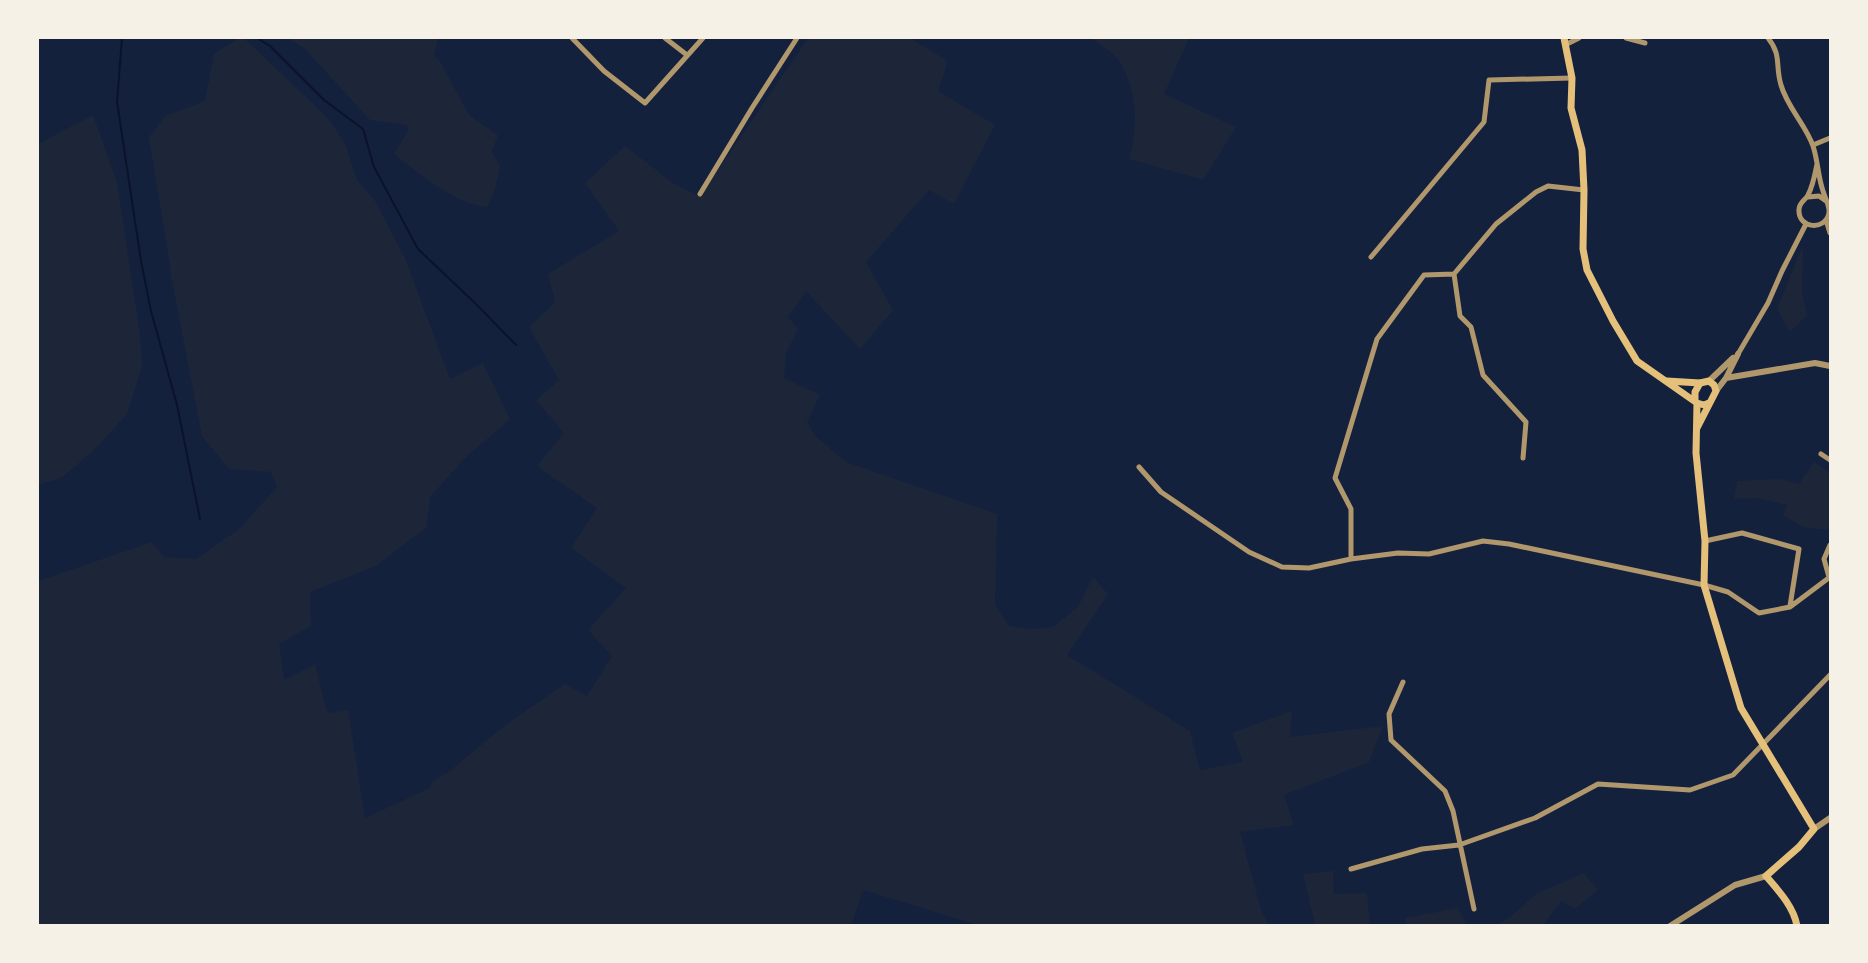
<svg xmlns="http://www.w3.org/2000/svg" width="1868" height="963" viewBox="0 0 1868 963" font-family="'Exo 2',sans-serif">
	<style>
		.green { fill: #1d2539 }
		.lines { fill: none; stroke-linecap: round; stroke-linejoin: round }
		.stream { stroke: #0b132b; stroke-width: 2 }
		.minor { stroke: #b1986c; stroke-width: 5 }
		.tertiary { stroke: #b1986c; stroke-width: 6 }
		.secondary { stroke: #e5c07b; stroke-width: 7 }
	</style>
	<rect width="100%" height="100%" fill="#14213d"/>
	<path class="green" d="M 239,38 L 244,38 L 327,117 L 345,143 L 357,180 L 374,199 L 405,258 L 450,379 L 483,363 L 510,419 L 465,458 L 430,497 L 426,528 L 376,566 L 310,592 L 311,626 L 279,644 L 284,680 L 315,664 L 327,713 L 348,710 L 365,818 L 430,788 L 432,782 L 447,773 L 508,723 L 565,684 L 587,696 L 612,656 L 588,630 L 626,588 L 571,548 L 597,508 L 537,466 L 564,433 L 536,400 L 559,380 L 529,327 L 555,302 L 548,274 L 619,231 L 585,183 L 625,146 L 673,183 L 700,197 L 808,38 L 910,38 L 948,61 L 938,91 L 995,125 L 954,204 L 929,190 L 866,262 L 893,310 L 860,349 L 806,291 L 788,317 L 798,329 L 786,353 L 784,378 L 820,395 L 807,422 L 815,436 L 846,462 L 997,514 L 995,605 L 1009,626 L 1033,629 L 1053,627 L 1078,607 L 1093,577 L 1108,594 L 1067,655 L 1190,731 L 1200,770 L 1243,762 L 1232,733 L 1292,711 L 1290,737 L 1383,726 L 1369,762 L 1284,795 L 1294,825 L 1240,832 L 1261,910 L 1269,925 L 978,925 L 863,890 L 851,926 L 38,926 L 38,566 L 38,581 L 152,542 L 164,557 L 196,559 L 239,529 L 277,487 L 271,472 L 229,469 L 202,436 L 174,291 L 149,137 L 165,116 L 205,101 L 214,54 Z
		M 288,38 L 438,38 L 434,56 L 441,63 L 469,115 L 498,135 L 492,152 L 500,166 L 495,189 L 487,207 C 452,203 421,174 394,154 L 409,129 L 407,125 L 370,120 L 305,49 Z
		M 1091,38 L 1189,38 L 1164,94 L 1236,127 L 1203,180 L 1129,159 C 1138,126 1138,92 1120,62 C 1114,53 1100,45 1091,38 Z
		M 93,115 L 117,183 L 139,328 L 142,366 L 127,414 L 96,448 L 63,477 L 38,485 L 38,144 Z
		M 1803,245 L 1802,294 L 1807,315 L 1790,332 L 1777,309 Z
		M 1814,462 L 1830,473 L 1829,530 L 1803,527 L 1783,515 L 1787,505 L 1759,498 L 1734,499 L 1737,481 L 1780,479 L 1799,484 Z
		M 1333,871 L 1334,894 L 1367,893 L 1370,925 L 1315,925 L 1303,874 Z
		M 1584,873 L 1598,890 L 1575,909 L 1561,901 L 1543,925 L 1495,925 L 1509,918 L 1536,894 Z
		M 1458,908 L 1467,925 L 1406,925 L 1405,918 Z"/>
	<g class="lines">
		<path class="stream" d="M 122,38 L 117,102 L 141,261 L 151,311 L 177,405 L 200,519
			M 257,38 L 270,46 L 324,100 L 363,129 L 374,167 L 418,249 L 477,305 L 516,345"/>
		<path class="minor" d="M 572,38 L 604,71 L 645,103 L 703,38
			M 665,38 L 687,55
			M 1626,38 L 1645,43
			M 1768,38 C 1782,55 1775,66 1781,85 C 1787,107 1806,125 1813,146 C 1818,161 1818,177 1823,191 C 1825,198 1830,206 1829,213 C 1826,231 1798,229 1799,210 C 1799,202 1805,201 1808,195 C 1813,186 1815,174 1817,164
			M 1567,44 L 1579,38
			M 1813,145 L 1830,138
			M 700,194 L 752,108 L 797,38
			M 1808,197 L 1819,196 L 1826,201
			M 1826,220 L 1830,233
			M 1371,257 L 1484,122 L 1489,80 L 1572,78
			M 1738,354 L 1768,303 L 1782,271 L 1806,224
			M 1821,454 L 1830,460
			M 1523,458 L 1526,422 L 1483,375 L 1471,327 L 1460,316 L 1454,274 L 1496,224 L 1536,192 L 1548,186 L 1584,190
			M 1139,467 L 1161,492 L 1249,552 L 1282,567 L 1309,568 L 1351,559 L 1398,553 L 1429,554 L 1483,541 L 1509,544 L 1704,585 L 1728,592 L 1759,613 L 1790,607 L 1830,577
			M 1705,541 L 1742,533 L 1799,549 L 1790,606
			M 1351,559 L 1351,509 L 1335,478 L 1377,339 L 1424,275 L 1454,274
			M 1829,577 L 1824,559 L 1830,545
			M 1403,682 L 1389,714 L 1391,740 L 1445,791 L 1453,811 L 1474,909
			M 1351,869 L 1422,849 L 1459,845 L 1535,818 L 1598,784 L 1690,790 L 1733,775 L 1830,675"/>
		<path class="tertiary" d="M 1726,378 L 1815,363 L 1830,366
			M 1709,381 L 1733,358
			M 1716,391 L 1726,378 L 1738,354
			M 1814,829 L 1830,818
			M 1670,926 L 1735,885 L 1766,876"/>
		<path class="secondary" d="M 1564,38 L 1572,78 L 1571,108 L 1582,150 L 1584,190 L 1583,249 L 1587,270 L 1613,321 L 1637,361 L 1697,403 L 1704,405 L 1709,403
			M 1667,381 L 1700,383 L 1709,381 L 1714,385 L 1716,391 L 1697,428
			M 1695,401 L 1695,392 L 1700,383
			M 1697,403 L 1696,453 L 1705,541 L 1704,585 L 1741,708 L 1814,829 L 1799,847 L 1766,876 C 1778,890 1794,907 1797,926"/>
	</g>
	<rect width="1868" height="963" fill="none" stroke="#f6f1e7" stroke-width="78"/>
</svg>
